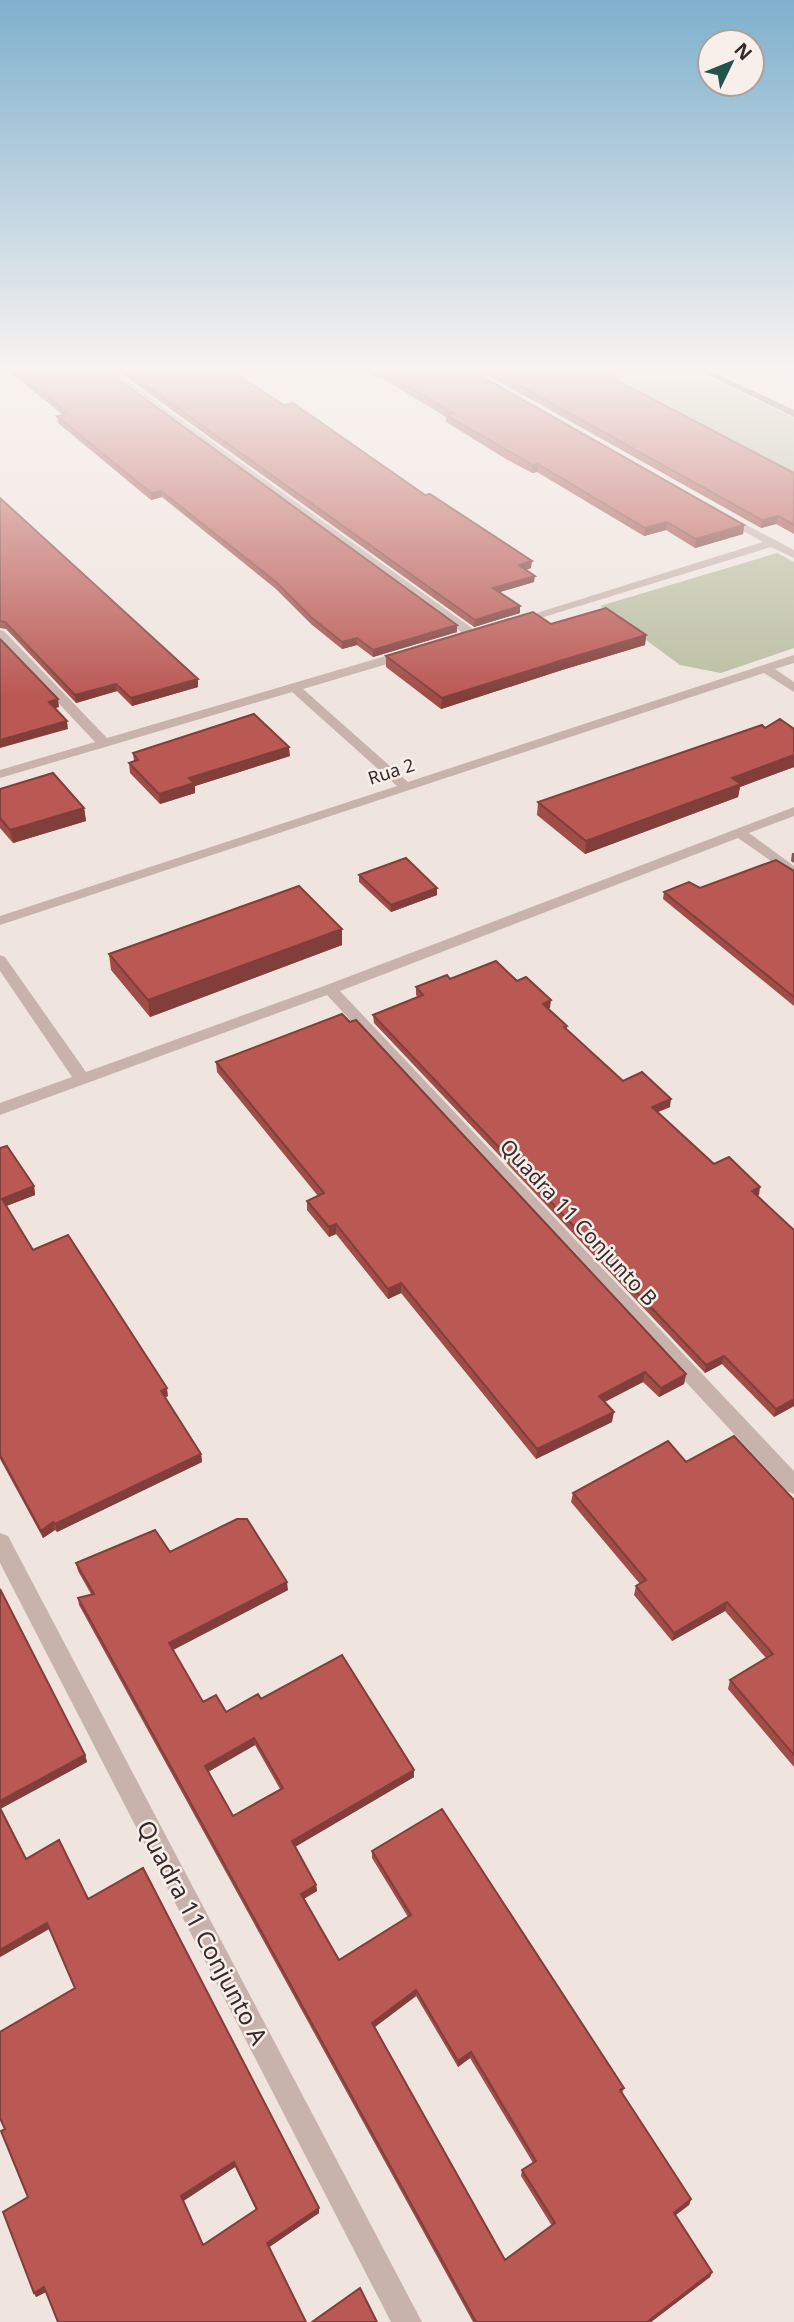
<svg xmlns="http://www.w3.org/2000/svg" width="794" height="2322" viewBox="0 0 794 2322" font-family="'Noto Sans',sans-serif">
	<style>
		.green { fill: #b9bea0 }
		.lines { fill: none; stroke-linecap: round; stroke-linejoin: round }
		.minor { fill: #c7b3ab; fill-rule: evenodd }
		.major { fill: #76605c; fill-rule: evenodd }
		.wall { fill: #a04c47; fill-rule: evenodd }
		.shaded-wall { fill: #823e3a }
		.building { fill: #ba5853; stroke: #823e3a; stroke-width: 2; fill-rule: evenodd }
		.labels { text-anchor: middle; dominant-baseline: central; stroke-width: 5; stroke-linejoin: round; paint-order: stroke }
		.far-street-label { font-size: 18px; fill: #362b2a; stroke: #f8efea }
		.street-label { font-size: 21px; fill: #362b2a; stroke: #f8efea }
		.near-street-label { font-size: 24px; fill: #362b2a; stroke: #f8efea }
	</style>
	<rect width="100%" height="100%" fill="#f0e4de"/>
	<path class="green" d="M 596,372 L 698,372 L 794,418 L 794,475 Z
		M 777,553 L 794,562 L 794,648 L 721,673 L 680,665 L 600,606 Z"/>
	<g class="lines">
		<path class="minor" d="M 106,372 L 115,372 L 476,631 L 476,637 L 468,637 Z
			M 724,513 L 794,550 L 794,558 L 771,547 L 521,624 L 511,621 L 763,542 L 720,518 L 719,516 Z
			M 0,630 L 4,631 L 107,738 L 406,650 L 414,650 L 414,656 L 303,689 L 408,782 L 794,655 L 794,663 L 775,669 L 794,682 L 794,692 L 764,673 L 0,925 L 0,916 L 397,786 L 292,692 L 0,778 L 0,770 L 95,742 L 0,641 Z
			M 794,807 L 794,816 L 749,833 L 794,866 L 794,877 L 738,838 L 340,991 L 794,1471 L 794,1494 L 787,1491 L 327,995 L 0,1115 L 0,1103 L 72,1077 L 0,971 L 0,955 L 5,957 L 86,1072 L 324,986 Z
			M 0,1533 L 8,1536 L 422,2322 L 391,2322 L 0,1563 Z"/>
		<path class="major" d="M 702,372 L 713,372 L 794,410 L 794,417 Z"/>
	</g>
	<path class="wall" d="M 10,372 L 109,372 L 457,632 L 373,657 L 357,645 L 342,649 L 311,624 L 276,589 L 162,497 L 151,500 L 58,423 L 57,416 L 63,415 Z
		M 119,372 L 233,372 L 531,568 L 526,570 L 534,582 L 500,592 L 520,606 L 520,613 L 474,627 Z
		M 366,372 L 474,372 L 744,525 L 743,534 L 695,548 L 666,530 L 644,536 L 537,472 L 532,473 L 506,459 L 446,422 L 446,417 L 380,377 L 376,378 Z
		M 482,372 L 601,372 L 794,473 L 794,534 L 776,524 L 761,528 Z
		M 0,498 L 198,687 L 132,706 L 117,691 L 76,703 L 6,629 L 0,628 Z
		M 551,624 L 646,635 L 645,645 L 562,670 L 441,709 L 386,667 L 386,656 Z
		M 765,728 L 794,729 L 794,767 L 740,787 L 738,797 L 585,854 L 537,815 L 538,802 Z
		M 133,753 L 290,756 L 195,786 L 195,793 L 160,804 L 130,773 L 129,763 L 134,762 Z
		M 0,789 L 84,808 L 86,821 L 13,843 L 0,828 Z
		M 792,853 L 794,853 L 794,863 L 791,861 Z
		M 794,871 L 794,1006 L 663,899 L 664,892 L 700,888 Z
		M 359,875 L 437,888 L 437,895 L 391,912 L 359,882 Z
		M 342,945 L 150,1017 L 111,970 L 109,954 Z
		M 450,979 L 517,981 L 550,1008 L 548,1009 L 567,1026 L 567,1029 L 623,1081 L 670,1107 L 657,1112 L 714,1164 L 759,1195 L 757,1195 L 794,1406 L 774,1417 L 722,1364 L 705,1373 L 374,1023 L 373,1015 L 418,997 L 416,995 L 416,987 Z
		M 216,1062 L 686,1374 L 684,1384 L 659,1397 L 643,1382 L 605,1402 L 612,1422 L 536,1459 L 401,1293 L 388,1299 L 336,1234 L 329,1237 L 307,1210 L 307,1201 L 318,1196 L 217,1072 Z
		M 0,1148 L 34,1186 L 35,1195 L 6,1206 L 33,1250 L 168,1396 L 165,1397 L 201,1454 L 202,1462 L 57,1532 L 55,1530 L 43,1538 L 0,1459 Z
		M 686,1462 L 794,1500 L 794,1767 L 728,1689 L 730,1680 L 766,1658 L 725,1611 L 672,1641 L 634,1595 L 636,1586 L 640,1584 L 571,1502 L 573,1493 Z
		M 170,1552 L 288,1590 L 173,1650 L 203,1702 L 226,1712 L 261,1699 L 414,1770 L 414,1777 L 295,1847 L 316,1885 L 317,1891 L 304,1899 L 339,1960 L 408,1917 L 372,1858 L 372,1851 L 624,2088 L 622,2093 L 691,2199 L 689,2205 L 675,2215 L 712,2272 L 710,2277 L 651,2322 L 473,2322 L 79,1605 L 78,1598 L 91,1594 L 78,1571 L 76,1563 ZM 255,1745 L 280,1789 L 233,1816 L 208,1772 ZM 416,1996 L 458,2067 L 470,2058 L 533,2163 L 522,2170 L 521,2176 L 552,2226 L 505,2260 L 375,2027 Z
		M 0,1589 L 85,1755 L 87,1762 L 0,1809 L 26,1859 L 88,1899 L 319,2213 L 269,2247 L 46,2292 L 36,2297 L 34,2293 L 28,2197 L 5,2129 L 75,1988 L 49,1929 L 0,1957 ZM 235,2167 L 256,2210 L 203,2245 L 183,2201 Z"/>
	<path class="shaded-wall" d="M 376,372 L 380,372 L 380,377 L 376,378 Z
		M 538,464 L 537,472 L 532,473 L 533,465 Z
		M 161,491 L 162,497 L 151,500 L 151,493 Z
		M 778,516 L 776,524 L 761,528 L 762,520 Z
		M 667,522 L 666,530 L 644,536 L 645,528 Z
		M 744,525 L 743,534 L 695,548 L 696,539 Z
		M 532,561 L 531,568 L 518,572 L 519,565 Z
		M 535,576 L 534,582 L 493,594 L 493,588 Z
		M 520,606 L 520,613 L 474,627 L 475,620 Z
		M 457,625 L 457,632 L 373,657 L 373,650 Z
		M 646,635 L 645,645 L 562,670 L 441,709 L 442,698 L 563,660 Z
		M 357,638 L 357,645 L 342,649 L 342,642 Z
		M 198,679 L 198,687 L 132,706 L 131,698 Z
		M 116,684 L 117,691 L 76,703 L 75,695 Z
		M 58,699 L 59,707 L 51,710 L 49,702 Z
		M 67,721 L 68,729 L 0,748 L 0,740 Z
		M 289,747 L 290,756 L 195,786 L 195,793 L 160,804 L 159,794 L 189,778 Z
		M 794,755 L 794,767 L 740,787 L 738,797 L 585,854 L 586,841 L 732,778 Z
		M 84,808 L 86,821 L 13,843 L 10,830 Z
		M 437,888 L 437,895 L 391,912 L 391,905 Z
		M 342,929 L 342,945 L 150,1017 L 148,1000 Z
		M 551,1000 L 550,1008 L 542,1011 L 543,1004 Z
		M 671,1099 L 670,1107 L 651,1115 L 652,1107 Z
		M 34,1186 L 35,1195 L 4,1207 L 2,1199 Z
		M 760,1187 L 759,1195 L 751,1199 L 752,1191 Z
		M 336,1224 L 336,1234 L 329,1237 L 329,1227 Z
		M 401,1283 L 401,1293 L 388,1299 L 388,1289 Z
		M 724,1356 L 722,1364 L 705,1373 L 706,1365 Z
		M 645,1372 L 643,1382 L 598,1405 L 599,1396 Z
		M 686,1374 L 684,1384 L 659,1397 L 661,1388 Z
		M 167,1388 L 168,1396 L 162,1399 L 161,1391 Z
		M 794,1399 L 794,1406 L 774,1417 L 776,1409 Z
		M 614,1412 L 612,1422 L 536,1459 L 537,1449 Z
		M 201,1454 L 202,1462 L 57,1532 L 55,1524 Z
		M 53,1522 L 55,1530 L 43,1538 L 41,1531 Z
		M 287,1582 L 288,1590 L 171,1651 L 169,1643 Z
		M 727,1602 L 725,1611 L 672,1641 L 674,1633 Z
		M 254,1738 L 255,1745 L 206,1773 L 205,1766 Z
		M 85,1755 L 87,1762 L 0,1809 L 0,1801 Z
		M 414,1770 L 414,1777 L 293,1848 L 292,1841 Z
		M 316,1885 L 317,1891 L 301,1900 L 301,1894 Z
		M 47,1923 L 49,1929 L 0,1957 L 0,1950 Z
		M 416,1990 L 416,1996 L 372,2029 L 372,2023 Z
		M 471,2052 L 470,2058 L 458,2067 L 458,2061 Z
		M 234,2162 L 235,2167 L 182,2202 L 181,2196 Z
		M 691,2199 L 689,2205 L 672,2218 L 674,2213 Z
		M 319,2208 L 319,2213 L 268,2248 L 267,2243 Z
		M 712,2272 L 710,2277 L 651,2322 L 647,2322 Z
		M 44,2287 L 46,2292 L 36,2297 L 34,2293 Z"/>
	<path class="building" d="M 16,372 L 108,372 L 457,625 L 373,650 L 357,638 L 342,642 L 311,617 L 276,582 L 161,491 L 151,493 L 57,416 L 69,414 Z
		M 127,372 L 233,372 L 284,405 L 293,403 L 425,495 L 430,494 L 532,561 L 519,565 L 535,576 L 493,588 L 520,606 L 475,620 Z
		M 383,372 L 474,372 L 744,525 L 696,539 L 667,522 L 645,528 L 538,464 L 533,465 L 446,415 L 453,413 Z
		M 495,372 L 601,372 L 794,473 L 794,525 L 778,516 L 762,520 Z
		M 0,498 L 198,679 L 131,698 L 116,684 L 75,695 L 5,622 L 0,621 Z
		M 606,608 L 646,635 L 563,660 L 442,698 L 386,656 L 533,612 L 551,624 Z
		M 0,639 L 58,699 L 49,702 L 67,721 L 0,740 Z
		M 254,714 L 289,747 L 189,778 L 194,783 L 159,794 L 129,763 L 138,760 L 133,753 Z
		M 780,719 L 794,729 L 794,755 L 732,778 L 741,784 L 586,841 L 538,802 L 762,725 L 765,728 Z
		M 53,773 L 84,808 L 10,830 L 0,818 L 0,789 Z
		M 406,858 L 437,888 L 391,905 L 359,875 Z
		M 776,860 L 794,871 L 794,997 L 664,892 L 689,882 L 700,888 Z
		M 299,886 L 342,929 L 148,1000 L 109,954 Z
		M 496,961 L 517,981 L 526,977 L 551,1000 L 543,1004 L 567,1026 L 564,1027 L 623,1081 L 642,1072 L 671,1099 L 652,1107 L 714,1164 L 729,1157 L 760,1187 L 752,1191 L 794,1230 L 794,1399 L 776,1409 L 724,1356 L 706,1365 L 373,1015 L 423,995 L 416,987 L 447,975 L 450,979 Z
		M 342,1014 L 350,1022 L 356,1020 L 686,1374 L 661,1388 L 645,1372 L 599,1396 L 614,1412 L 537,1449 L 401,1283 L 388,1289 L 336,1224 L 329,1227 L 307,1201 L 324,1193 L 216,1062 Z
		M 7,1146 L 34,1186 L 2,1199 L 33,1250 L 68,1235 L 167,1388 L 161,1391 L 201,1454 L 55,1524 L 53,1522 L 41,1531 L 0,1455 L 0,1148 Z
		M 734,1436 L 794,1500 L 794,1755 L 730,1680 L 773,1654 L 727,1602 L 674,1633 L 636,1586 L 646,1580 L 573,1493 L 668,1441 L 686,1462 Z
		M 237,1519 L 247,1519 L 287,1582 L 169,1643 L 203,1702 L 216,1695 L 226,1712 L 258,1694 L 261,1699 L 342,1655 L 414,1770 L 292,1841 L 316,1885 L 301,1894 L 339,1960 L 411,1915 L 372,1851 L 442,1809 L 624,2088 L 620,2090 L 691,2199 L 674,2213 L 712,2272 L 647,2322 L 476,2322 L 78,1598 L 94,1594 L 76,1563 L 155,1530 L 170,1552 ZM 254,1738 L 283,1788 L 233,1816 L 205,1766 ZM 416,1990 L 458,2061 L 471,2052 L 536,2161 L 522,2170 L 555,2223 L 505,2260 L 372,2023 Z
		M 0,1589 L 85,1755 L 0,1801 Z
		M 0,1808 L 26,1859 L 59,1840 L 88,1899 L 143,1868 L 319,2208 L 267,2243 L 306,2322 L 58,2322 L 44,2287 L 34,2293 L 3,2212 L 28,2197 L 1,2131 L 5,2129 L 0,2118 L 0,2032 L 75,1988 L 47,1923 L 0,1950 ZM 234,2162 L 257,2209 L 203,2245 L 181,2196 Z
		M 360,2288 L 377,2322 L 312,2322 Z"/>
	<linearGradient id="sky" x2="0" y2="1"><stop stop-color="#7eb0cd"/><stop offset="0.53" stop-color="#f8f3f0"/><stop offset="1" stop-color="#f8f3f0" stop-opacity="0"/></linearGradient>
	<rect width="794" height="697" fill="url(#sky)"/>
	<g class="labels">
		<g class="far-street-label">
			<text transform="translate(391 771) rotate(-18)">Rua 2</text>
		</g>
		<g class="street-label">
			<text transform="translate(579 1222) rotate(47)">Quadra 11 Conjunto B</text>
		</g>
		<g class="near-street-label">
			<text transform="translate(203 1932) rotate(62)">Quadra 11 Conjunto A</text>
		</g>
	</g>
	<g transform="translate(731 63) rotate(47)"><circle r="33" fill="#f8efea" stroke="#aaa19d" stroke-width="2"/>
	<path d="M0-5L12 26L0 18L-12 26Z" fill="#23534d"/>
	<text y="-10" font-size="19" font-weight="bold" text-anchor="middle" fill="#362b2a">N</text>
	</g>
</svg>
